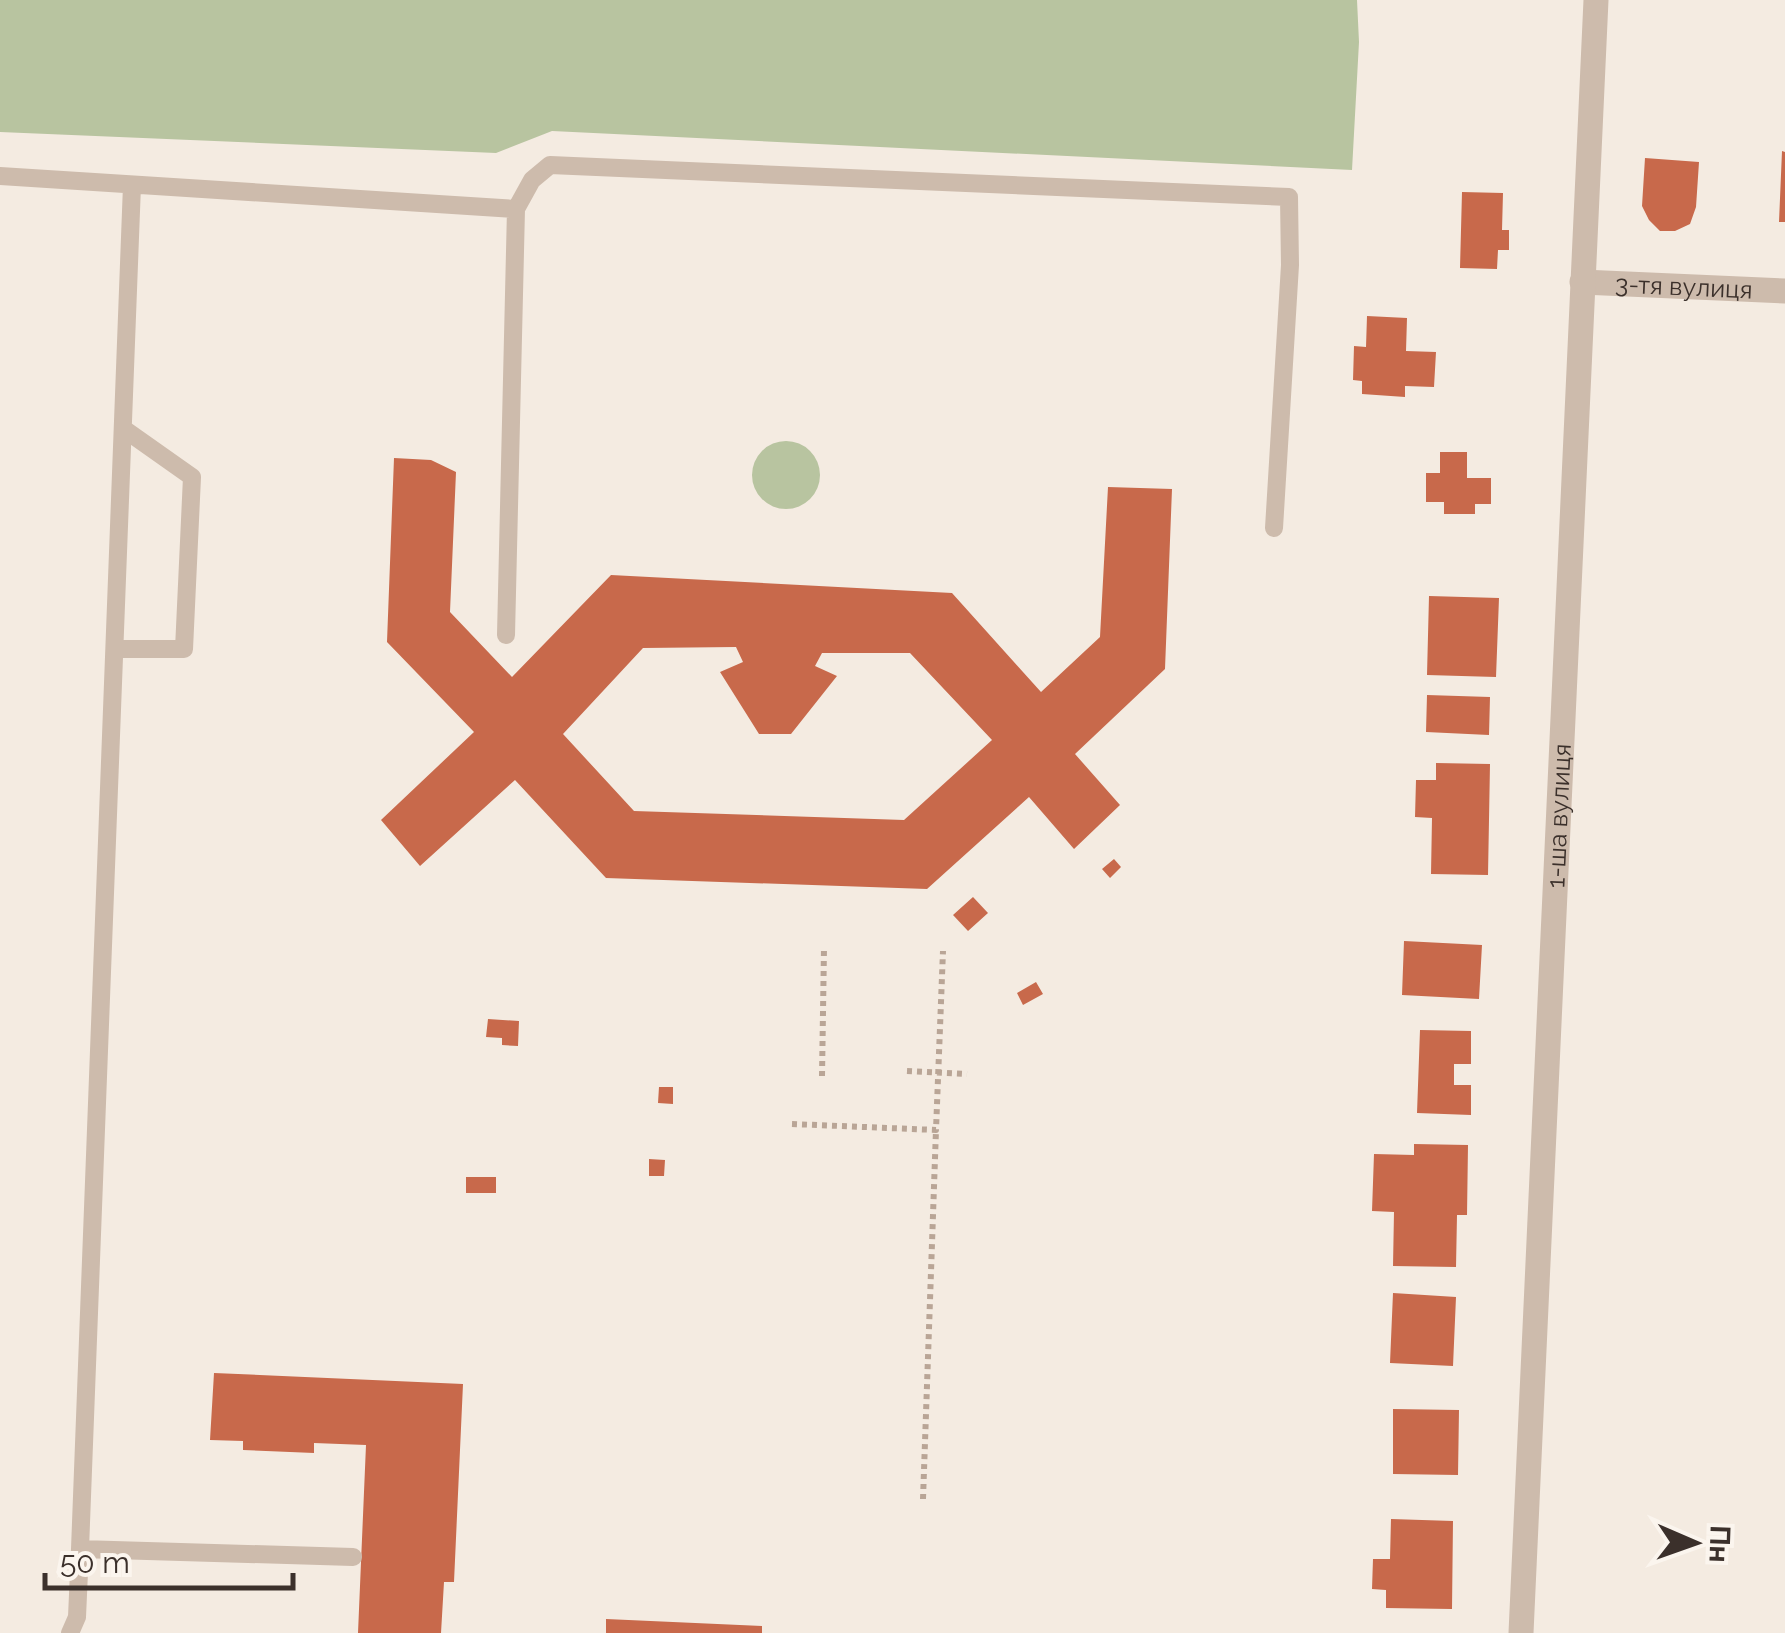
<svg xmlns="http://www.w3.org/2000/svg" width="1785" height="1633" viewBox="0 0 1785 1633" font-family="Raleway,sans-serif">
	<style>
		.green { fill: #b8c4a0 }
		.building { fill: #c8694b; fill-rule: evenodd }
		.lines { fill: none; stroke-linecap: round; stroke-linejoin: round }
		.path { stroke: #b9a596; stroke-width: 6; stroke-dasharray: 5 5; stroke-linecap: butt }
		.lane { stroke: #cdbbac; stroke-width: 18 }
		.street { stroke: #cdbbac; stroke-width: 25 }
		.labels { text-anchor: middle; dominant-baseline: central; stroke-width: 8; stroke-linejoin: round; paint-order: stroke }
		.street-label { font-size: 25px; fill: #3b302b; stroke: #fbf5ee }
	</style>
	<rect width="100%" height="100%" fill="#f4ebe1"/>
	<path class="green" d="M 0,0 L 1357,0 L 1359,42 L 1352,170 L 552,131 L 496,153 L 0,132 Z
		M752 475a34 34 0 1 1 68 0a34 34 0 1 1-68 0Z"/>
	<path class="building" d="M 1782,151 L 1785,152 L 1785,222 L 1779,222 Z
		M 1645,158 L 1699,162 L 1696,207 L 1690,224 L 1675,231 L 1660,231 L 1649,220 L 1642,206 Z
		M 1462,192 L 1503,193 L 1502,230 L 1509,230 L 1509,250 L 1498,250 L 1497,269 L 1460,268 Z
		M 1367,316 L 1407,318 L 1406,351 L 1436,352 L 1434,387 L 1405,386 L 1405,397 L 1362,394 L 1362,381 L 1353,380 L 1354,346 L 1366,347 Z
		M 1440,452 L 1467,452 L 1467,478 L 1491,478 L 1491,504 L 1475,504 L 1475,514 L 1444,514 L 1444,502 L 1426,502 L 1426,473 L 1440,473 Z
		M 394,458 L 431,460 L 456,472 L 450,612 L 512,677 L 611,575 L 952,593 L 1041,692 L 1100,637 L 1108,487 L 1172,489 L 1165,669 L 1075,754 L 1120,805 L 1074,849 L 1029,797 L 927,889 L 606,878 L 515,780 L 420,866 L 381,820 L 474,732 L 387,642 ZM 736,647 L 743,662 L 720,672 L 759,734 L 791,734 L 837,676 L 815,666 L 822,653 L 910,653 L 992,740 L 904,820 L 634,811 L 563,734 L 643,648 Z
		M 1429,596 L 1499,598 L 1496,677 L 1427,675 Z
		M 1427,695 L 1490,697 L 1489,735 L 1426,732 Z
		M 1436,763 L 1490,764 L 1488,875 L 1431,874 L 1432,818 L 1415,817 L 1416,780 L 1436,780 Z
		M 1114,859 L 1121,867 L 1110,878 L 1102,869 Z
		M 973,897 L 988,913 L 968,931 L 953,915 Z
		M 1404,941 L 1482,945 L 1479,999 L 1402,995 Z
		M 1036,982 L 1043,994 L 1023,1005 L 1017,993 Z
		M 488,1019 L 519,1021 L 518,1046 L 502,1045 L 502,1038 L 486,1037 Z
		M 1420,1030 L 1471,1031 L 1471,1064 L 1454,1064 L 1454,1085 L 1471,1085 L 1471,1115 L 1417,1113 Z
		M 659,1087 L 673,1087 L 673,1104 L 658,1103 Z
		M 1414,1144 L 1468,1145 L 1467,1215 L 1457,1215 L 1456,1267 L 1393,1266 L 1394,1212 L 1372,1211 L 1374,1154 L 1414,1155 Z
		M 649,1159 L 665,1160 L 664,1176 L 649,1176 Z
		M 466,1177 L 496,1177 L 496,1193 L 466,1193 Z
		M 1393,1293 L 1456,1297 L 1453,1366 L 1390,1363 Z
		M 214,1373 L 463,1384 L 454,1582 L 444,1582 L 441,1633 L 358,1633 L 366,1445 L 314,1443 L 314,1453 L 243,1450 L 243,1441 L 210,1440 Z
		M 1393,1409 L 1459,1410 L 1458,1475 L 1393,1474 Z
		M 1391,1519 L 1453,1521 L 1452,1609 L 1386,1608 L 1386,1590 L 1372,1589 L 1373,1559 L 1390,1559 Z
		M 606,1619 L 762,1626 L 762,1633 L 606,1633 Z"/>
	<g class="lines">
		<path class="path" d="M 907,1071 L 967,1074
			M 822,1076 L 824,948
			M 792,1124 L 936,1130 L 943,951
			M 923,1499 L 936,1130"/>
		<path class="lane" d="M 0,176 L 516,209 L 506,635
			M 516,209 L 532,180 L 550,165 L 1289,197 L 1290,265 L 1274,528
			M 115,649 L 184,649 L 192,477 L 124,429
			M 80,1549 L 353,1557
			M 70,1633 L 77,1617 L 80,1549 L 132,185"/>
		<g class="street">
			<path id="s1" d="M 1582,282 L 1785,291"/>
			<path id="s2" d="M 1521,1633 L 1596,0"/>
		</g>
	</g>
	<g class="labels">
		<g class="street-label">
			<text stroke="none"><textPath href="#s1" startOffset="102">3-тя вулиця</textPath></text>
			<text stroke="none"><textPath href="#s2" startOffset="818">1-ша вулиця</textPath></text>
		</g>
	</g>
	<g transform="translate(1695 1543) rotate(92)" stroke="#fbf5ee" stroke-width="8" paint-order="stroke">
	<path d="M0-8L18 38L0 25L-18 38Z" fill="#3b302b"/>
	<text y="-15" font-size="28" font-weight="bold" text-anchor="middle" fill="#3b302b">Пн</text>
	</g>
	<path d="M45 1573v15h248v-15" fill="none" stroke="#3b302b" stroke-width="5"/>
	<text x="60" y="1573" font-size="30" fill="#3b302b" stroke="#fbf5ee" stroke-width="8" paint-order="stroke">50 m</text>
</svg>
